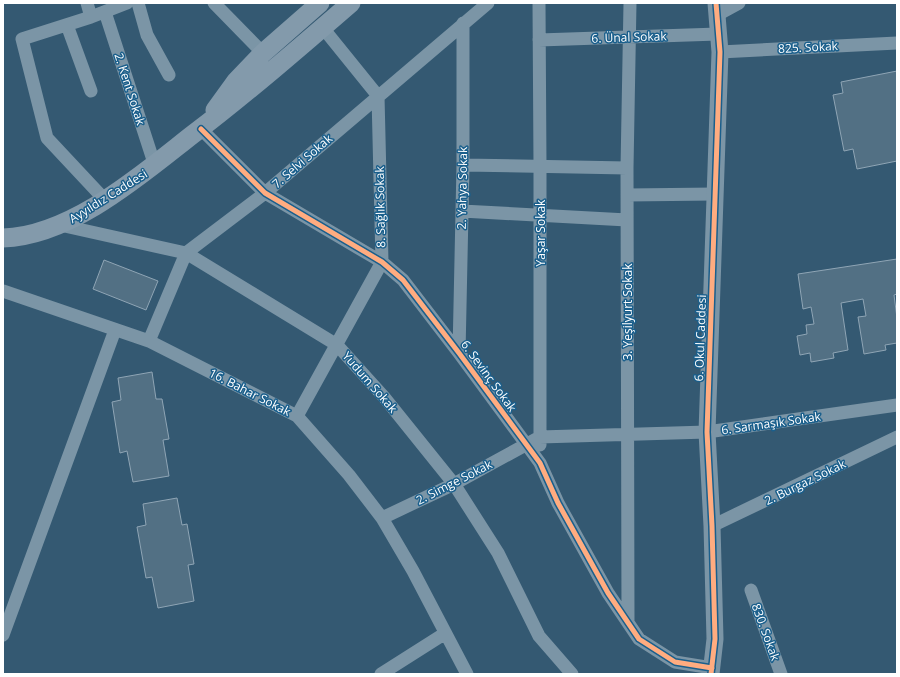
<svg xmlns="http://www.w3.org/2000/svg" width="900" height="677" viewBox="0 0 900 677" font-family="'Open Sans',sans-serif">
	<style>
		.building { fill: #527084; stroke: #8fa5b5 }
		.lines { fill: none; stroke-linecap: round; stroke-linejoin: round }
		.minor { stroke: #7b95a6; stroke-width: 13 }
		.tertiary { stroke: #7b95a6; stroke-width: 17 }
		.secondary { stroke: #839aab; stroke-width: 19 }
		.cycleway-casing { stroke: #1a5f8c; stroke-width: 8 }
		.cycleway { stroke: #ffac80; stroke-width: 5 }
		.labels { text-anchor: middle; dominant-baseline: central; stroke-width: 3; stroke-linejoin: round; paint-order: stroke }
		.street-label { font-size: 12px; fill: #fff; stroke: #1a5f8c }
	</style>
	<rect width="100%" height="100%" fill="#345972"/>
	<path class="building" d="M 897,71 L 897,161 L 857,169 L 853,149 L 844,151 L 833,95 L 843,93 L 841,82 Z
		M 897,259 L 897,294 L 894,295 L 897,318 L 897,343 L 885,345 L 886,350 L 864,354 L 858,317 L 866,316 L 863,299 L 841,303 L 848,350 L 833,353 L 834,358 L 811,362 L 810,353 L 800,355 L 797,336 L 807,334 L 806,325 L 814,324 L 811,307 L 803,309 L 798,274 Z
		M 104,260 L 158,281 L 146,310 L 93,289 Z
		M 152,372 L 156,399 L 162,399 L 169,439 L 163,440 L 169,476 L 133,482 L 127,451 L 120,453 L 112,402 L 121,400 L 118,378 Z
		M 177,498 L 182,525 L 187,524 L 194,564 L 188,565 L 194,601 L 158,608 L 152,577 L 146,578 L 137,527 L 146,525 L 143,504 Z"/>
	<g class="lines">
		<path class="minor" d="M 87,3 L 91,17
			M 138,3 L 147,35 L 169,75
			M 214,3 L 263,53
			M 539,3 L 540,166 L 540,445
			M 105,12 L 155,166
			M 717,15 L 739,3
			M 67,25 L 91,91
			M 539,40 L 718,34
			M 720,52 L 897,43
			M 201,129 L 265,193 L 382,262 L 403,280 L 459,353 L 540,463 L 558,503 L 608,593 L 639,639 L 675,662 L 712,668
			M 463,165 L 627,168
			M 627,195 L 715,194
			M 105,200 L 47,138 L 22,39 L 91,17 L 127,3
			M 462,211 L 627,220
			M 60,225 L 186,253 L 337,345 L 384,397 L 454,484 L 498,553 L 539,636 L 572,674
			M 3,291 L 149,341 L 297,416 L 349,475 L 382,518 L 413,571 L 467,674
			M 149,341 L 186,253 L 265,193 L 488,3
			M 459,353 L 463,165 L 463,23
			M 297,416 L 382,262 L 378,96 L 323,28
			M 382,518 L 454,484 L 540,437 L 707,432 L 897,405
			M 712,526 L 897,437
			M 751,590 L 781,674
			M 628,622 L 627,168 L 630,3
			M 3,635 L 115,330
			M 381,674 L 444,634"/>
		<path class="tertiary" d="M 711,674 L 715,639 L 712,526 L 707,432 L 720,52 L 716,3"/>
		<path class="secondary" d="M 215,110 L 236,81 L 263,53 L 320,3
			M 3,238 C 71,236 141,175 192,135 C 247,93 299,48 351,3"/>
		<defs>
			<path id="cycleway" d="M 201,129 L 265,193 L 382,262 L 403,280 L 459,353 L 540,463 L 558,503 L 608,593 L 639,639 L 675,662 L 712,668
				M 711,674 L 715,639 L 712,526 L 707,432 L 720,52 L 716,3"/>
		</defs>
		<use href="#cycleway" class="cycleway-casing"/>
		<use href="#cycleway" class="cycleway"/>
	</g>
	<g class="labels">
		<g class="street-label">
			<text transform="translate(629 37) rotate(-2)">6. Ünal Sokak</text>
			<text transform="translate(808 47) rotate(-3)">825. Sokak</text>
			<text transform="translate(130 89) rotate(72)">2. Kent Sokak</text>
			<text transform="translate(302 161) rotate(-41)">7. Selvi Sokak</text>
			<text transform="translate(462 188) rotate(-89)">2. Yahya Sokak</text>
			<text transform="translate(108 196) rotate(-32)">Ayyıldız Caddesi</text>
			<text transform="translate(380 207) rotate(-91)">8. Sağlık Sokak</text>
			<text transform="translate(540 233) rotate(-90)">Yaşar Sokak</text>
			<text transform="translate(627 312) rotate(-90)">3. Yeşilyurt Sokak</text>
			<text transform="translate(700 338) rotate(-88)">6. Okul Caddesi</text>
			<text transform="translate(489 376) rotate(54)">6. Sevinç Sokak</text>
			<text transform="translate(370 382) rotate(49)">Yudum Sokak</text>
			<text transform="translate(250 392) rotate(27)">16. Bahar Sokak</text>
			<text transform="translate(771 423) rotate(-8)">6. Sarmaşık Sokak</text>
			<text transform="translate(454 482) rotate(-27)">2. Simge Sokak</text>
			<text transform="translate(805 482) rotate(-26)">2. Burgaz Sokak</text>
			<text transform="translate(766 632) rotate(70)">830. Sokak</text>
		</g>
	</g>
	<rect width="900" height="677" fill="none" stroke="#ffffff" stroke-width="8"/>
</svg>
